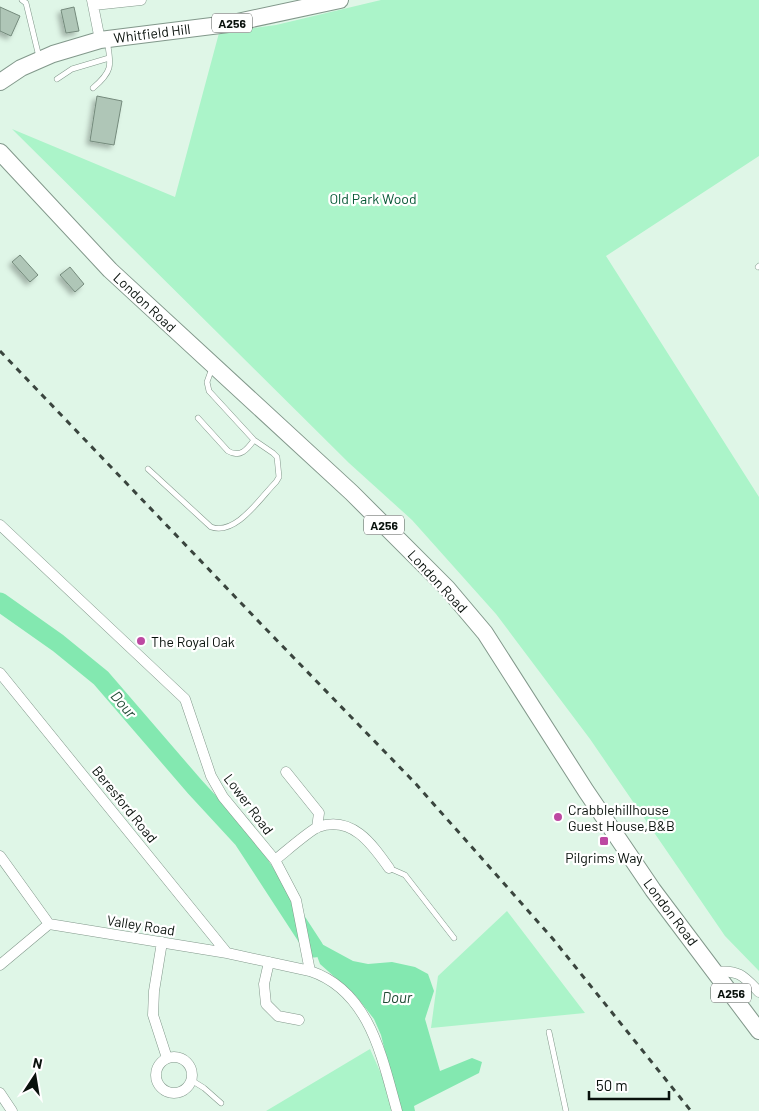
<svg xmlns="http://www.w3.org/2000/svg" width="759" height="1111" viewBox="0 0 759 1111" font-family="Barlow,sans-serif">
	<style>
		.green { fill: #abf4c9 }
		.water { fill: #83e8b0 }
		.lines { fill: none; stroke-linecap: round; stroke-linejoin: round }
		.river { stroke: #83e8b0; stroke-width: 19 }
		.building { fill: #afc6b7; stroke: #748a7c; filter: url(#shadow) }
		.service-casing { stroke: #82988b; stroke-width: 6 }
		.minor-casing { stroke: #82988b; stroke-width: 11 }
		.primary-casing { stroke: #82988b; stroke-width: 18 }
		.service { stroke: #fff; stroke-width: 5 }
		.minor { stroke: #fff; stroke-width: 10 }
		.primary { stroke: #fff; stroke-width: 16 }
		.rail { stroke: #3a453e; stroke-width: 3; stroke-dasharray: 6 6; stroke-linecap: butt }
		.poi-dot { fill: #bd49a2; stroke: #fff; stroke-width: 2 }
		.labels { text-anchor: middle; dominant-baseline: central; stroke-width: 4.5; stroke-linejoin: round; paint-order: stroke }
		.shield { fill: #fff; stroke: #535855; stroke-width: 1 }
		.shield-label { font-size: 12px; font-weight: bold; fill: #09110c }
		.street-label { font-size: 14px; fill: #09110c; stroke: #fff }
		.park-label { font-size: 14px; fill: #085937; stroke: #fff }
		.poi-label { font-size: 14px; fill: #09110c; stroke: #fff; text-anchor: start }
		.water-label { font-size: 15px; font-style: italic; fill: #204a34; stroke: #fff }
	</style>
	<defs>
		<filter id="shadow"><feDropShadow dx="-3.5" dy="3.5" stdDeviation="2.5" flood-color="#0004"/></filter>
	</defs>
	<rect width="100%" height="100%" fill="#dff6e7"/>
	<path class="green" d="M 381,0 L 759,0 L 759,156 L 606,256 L 759,497 L 759,971 L 725,936 L 590,739 L 496,614 L 412,520 L 349,463 L 12,129 L 175,197 L 219,33 L 276,25 Z
		M 507,911 L 585,1013 L 431,1028 L 438,976 Z
		M 370,1049 L 387,1087 L 394,1111 L 266,1111 Z"/>
	<path class="water" d="M 318,942 L 353,961 L 368,964 L 392,962 L 415,967 L 428,974 L 434,991 L 425,1019 L 440,1071 L 472,1058 L 482,1062 L 479,1073 L 414,1106 L 415,1111 L 400,1111 L 381,1035 L 374,1019 L 356,996 L 320,964 L 314,948 Z"/>
	<g class="lines">
		<path class="river" d="M 0,602 L 58,643 L 101,678 L 195,787 L 243,839 L 314,948"/>
	</g>
	<path class="building" d="M 0,7 L 20,16 L 11,36 L 0,31 Z
		M 74,7 L 79,31 L 66,33 L 61,10 Z
		M 97,96 L 122,101 L 114,145 L 90,141 Z
		M 20,255 L 38,275 L 30,282 L 12,262 Z
		M 70,267 L 84,284 L 75,292 L 60,275 Z"/>
	<g class="lines">
		<defs>
			<path id="service" d="M 22,0 L 26,3 L 39,57
				M 57,79 L 72,69 L 109,58
				M 93,88 C 112,72 112,66 107,41
				M 758,267 L 759,266
				M 198,418 L 228,451 C 240,458 247,450 254,440
				M 148,469 L 211,527 C 236,536 260,498 276,482 L 279,477 L 277,457 L 273,453 L 254,440 L 209,391 L 207,382 L 212,368
				M 389,868 L 405,875 L 454,938
				M 549,1032 L 566,1111
				M 191,1080 L 204,1088 L 221,1103"/>
			<path id="minor" d="M 92,0 L 100,40
				M 94,5 L 141,0
				M 0,525 L 185,699 L 211,776 L 223,797 L 275,860 L 296,900 L 310,971
				M 0,673 L 227,953
				M 286,772 L 319,813 L 317,828
				M 0,856 L 49,924 L 227,953 L 310,971 C 370,991 382,1058 397,1111
				M 275,860 C 284,853 309,831 318,827 C 352,815 372,844 389,868
				M 162,942 L 154,991 L 153,1015 L 167,1058
				M 269,962 L 264,984 L 266,1004 L 278,1016 L 299,1020
				M 0,965 L 49,924
				M 715,972 C 738,969 744,976 759,992
				M156 1075a18 18 0 1 1 36 0a18 18 0 1 1-36 0Z
				M 0,1093 L 12,1111"/>
			<path id="primary" d="M 0,82 L 21,68 L 53,54 L 100,40 L 228,24 L 340,0
				M 0,152 L 110,270 L 352,493 L 447,588 L 485,633 L 586,791 L 653,890 L 759,1031"/>
		</defs>
		<use href="#service" class="service-casing"/>
		<use href="#minor" class="minor-casing"/>
		<use href="#primary" class="primary-casing"/>
		<use href="#service" class="service"/>
		<use href="#minor" class="minor"/>
		<use href="#primary" class="primary"/>
		<path class="rail" d="M 0,351 L 263,626 L 416,784 L 553,939 L 691,1111"/>
	</g>
	<g class="poi-dot">
		<circle cx="141" cy="641" r="5"/>
		<circle cx="558" cy="817" r="5"/>
		<rect x="599" y="836" width="10" height="10" rx="2.5"/>
	</g>
	<g class="labels">
		<g class="shield">
			<rect x="212" y="13.5" width="40" height="19" rx="4"/>
			<rect x="364" y="515.5" width="40" height="19" rx="4"/>
			<rect x="711" y="983.5" width="40" height="19" rx="4"/>
		</g>
		<g class="shield-label">
			<text x="232" y="23">A256</text>
			<text x="384" y="525">A256</text>
			<text x="731" y="993">A256</text>
		</g>
		<g class="street-label">
			<text transform="translate(152 33) rotate(-7)">Whitfield Hill</text>
			<text transform="translate(145 302) rotate(43)">London Road</text>
			<text transform="translate(438 581) rotate(47)">London Road</text>
			<text transform="translate(125 804) rotate(51)">Beresford Road</text>
			<text transform="translate(249 804) rotate(53)">Lower Road</text>
			<text transform="translate(671 912) rotate(53)">London Road</text>
			<text transform="translate(141 925) rotate(9)">Valley Road</text>
		</g>
		<g class="park-label">
			<text x="373" y="198">Old Park Wood</text>
		</g>
		<g class="poi-label">
			<text x="151" y="641">The Royal Oak</text>
			<text x="568" y="809">Crabblehillhouse<tspan x="568" dy="16">Guest House,B&amp;B</tspan></text>
			<text x="604" y="857" text-anchor="middle">Pilgrims Way</text>
		</g>
		<g class="water-label">
			<text transform="translate(124 704) rotate(49)">Dour</text>
			<text x="397" y="997">Dour</text>
		</g>
	</g>
	<g transform="translate(35 1076) rotate(12)" stroke="#ffffff" stroke-width="4" paint-order="stroke">
	<path d="M0-4L9 19L0 12L-9 19Z" fill="#09110c"/>
	<text y="-8" font-size="14" font-weight="bold" text-anchor="middle" fill="#09110c">N</text>
	</g>
	<path d="M589 1091v8h80v-8" fill="none" stroke="#09110c" stroke-width="2.5"/>
	<text x="596" y="1091" font-size="15" fill="#09110c" stroke="#ffffff" stroke-width="4" paint-order="stroke">50 m</text>
</svg>
